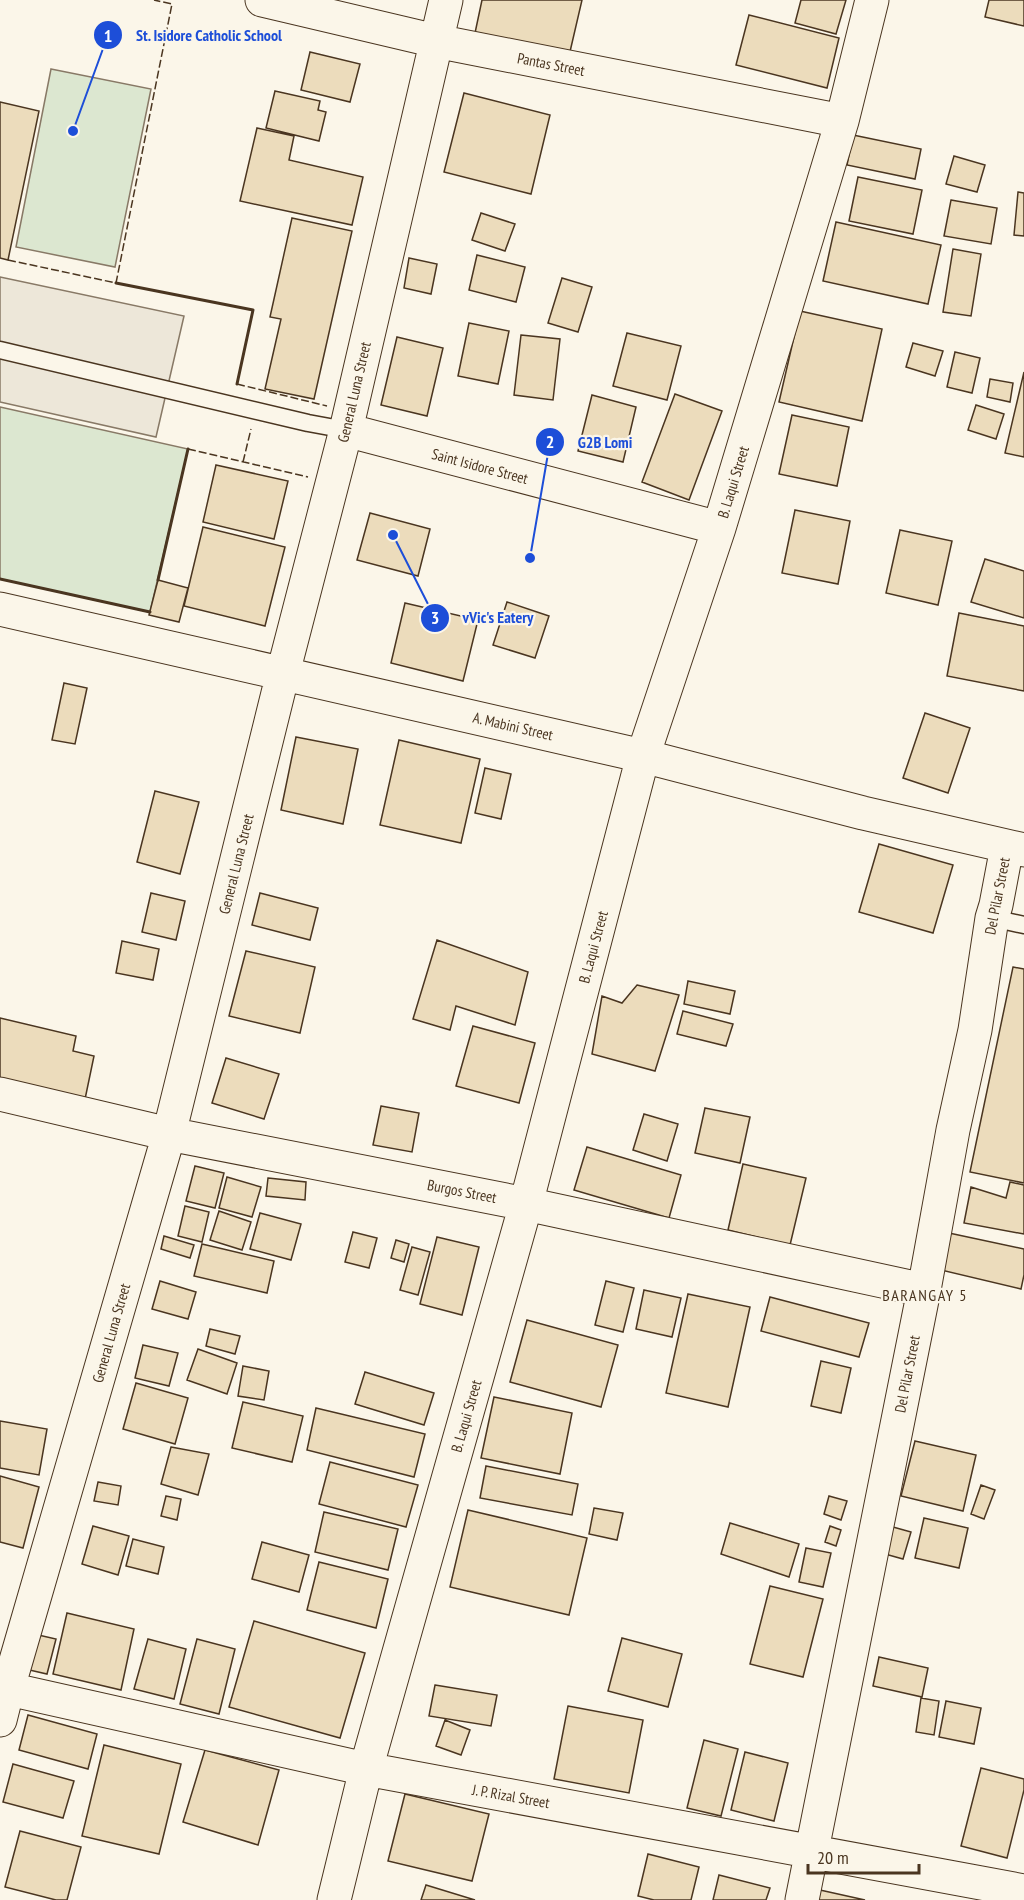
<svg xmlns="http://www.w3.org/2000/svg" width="1024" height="1900" viewBox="0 0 1024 1900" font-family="'PT Sans Narrow',sans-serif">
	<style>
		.green { fill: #dce7d0; stroke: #887966; stroke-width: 1.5 }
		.parking { fill: #ede7d9; stroke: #887966; stroke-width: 1.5 }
		.building { fill: #ecdcbc; stroke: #4a3520; stroke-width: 1.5 }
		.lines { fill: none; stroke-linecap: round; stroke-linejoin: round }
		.lane-casing { stroke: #4a3520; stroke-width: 19 }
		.street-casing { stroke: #4a3520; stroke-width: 35 }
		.lane { stroke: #fbf6e9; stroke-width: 16 }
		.street { stroke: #fbf6e9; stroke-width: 33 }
		.fence { stroke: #4a3520; stroke-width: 1.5; stroke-dasharray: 8 3; stroke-linecap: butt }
		.wall { stroke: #4a3520; stroke-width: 3 }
		.labels { text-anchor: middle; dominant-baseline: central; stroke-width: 4.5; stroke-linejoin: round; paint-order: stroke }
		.street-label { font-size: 15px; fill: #4a3520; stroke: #fbf6e9 }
		.neighbourhood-label { font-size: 16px; letter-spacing: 1.5px; fill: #4a3520; stroke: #fbf6e9 }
		.leader { fill: none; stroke: #1d4ed8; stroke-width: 2 }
		.callout-dot { fill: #1d4ed8; stroke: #fbf6e9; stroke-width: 2 }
		.mark-label { font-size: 18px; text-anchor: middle; font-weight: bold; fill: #fff }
		.callout-label { font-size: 16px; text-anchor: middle; font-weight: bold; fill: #1d4ed8; stroke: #fbf6e9; stroke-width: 4.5; stroke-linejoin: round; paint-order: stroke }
	</style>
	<rect width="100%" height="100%" fill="#fbf6e9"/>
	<path class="green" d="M 51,69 L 151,89 L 115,267 L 16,247 Z
		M 0,407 L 188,449 L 150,612 L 0,579 Z"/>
	<path class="parking" d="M 0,277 L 184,316 L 156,437 L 0,402 Z"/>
	<path class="building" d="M 482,0 L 582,0 L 569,56 L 475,33 Z
		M 801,0 L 846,0 L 836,34 L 795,23 Z
		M 989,0 L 1024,0 L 1024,26 L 985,17 Z
		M 749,15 L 839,38 L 827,88 L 736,65 Z
		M 310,52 L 360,64 L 350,102 L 301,90 Z
		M 275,91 L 320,101 L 318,110 L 326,112 L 319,141 L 266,128 Z
		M 464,93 L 550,115 L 531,194 L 444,172 Z
		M 0,102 L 39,111 L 8,260 L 0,258 Z
		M 257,128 L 294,136 L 289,160 L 363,177 L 352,225 L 240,201 Z
		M 853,135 L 921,149 L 915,179 L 847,165 Z
		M 954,156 L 985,165 L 977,192 L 946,184 Z
		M 858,177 L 922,190 L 913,234 L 849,221 Z
		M 1018,192 L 1024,193 L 1024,236 L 1014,235 Z
		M 951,200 L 997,208 L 991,244 L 944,236 Z
		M 481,213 L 515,224 L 505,251 L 472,240 Z
		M 292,218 L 352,231 L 314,399 L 265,389 L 281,319 L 270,317 Z
		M 836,222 L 941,245 L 928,304 L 823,281 Z
		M 953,249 L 981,254 L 971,316 L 943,312 Z
		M 477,255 L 525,267 L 516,302 L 469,290 Z
		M 409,258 L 437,264 L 431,294 L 404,288 Z
		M 562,278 L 592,287 L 578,332 L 548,323 Z
		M 800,311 L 882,329 L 862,421 L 779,402 Z
		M 469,323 L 509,331 L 498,384 L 458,376 Z
		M 627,333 L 681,346 L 667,400 L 613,386 Z
		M 521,335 L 560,339 L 553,400 L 514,395 Z
		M 397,337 L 443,348 L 427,416 L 381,405 Z
		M 913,343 L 943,351 L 935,376 L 906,367 Z
		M 955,352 L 980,358 L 972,393 L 947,387 Z
		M 1024,372 L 1024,457 L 1005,453 Z
		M 990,379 L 1013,383 L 1010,402 L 987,397 Z
		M 675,394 L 722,411 L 689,500 L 642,482 Z
		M 592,395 L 636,407 L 623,462 L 578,451 Z
		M 976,405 L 1004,414 L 996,439 L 968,430 Z
		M 792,415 L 849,427 L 837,486 L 779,474 Z
		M 216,465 L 288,481 L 274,539 L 203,522 Z
		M 795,510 L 850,521 L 838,584 L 782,573 Z
		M 370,513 L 430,529 L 418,576 L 357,560 Z
		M 203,527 L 285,547 L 265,626 L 184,606 Z
		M 900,530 L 952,541 L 938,605 L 886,593 Z
		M 985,559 L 1024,571 L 1024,618 L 971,602 Z
		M 158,580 L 188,588 L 179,622 L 149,615 Z
		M 507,602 L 549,616 L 535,658 L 493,645 Z
		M 405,603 L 478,620 L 463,681 L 391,663 Z
		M 959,613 L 1024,626 L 1024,691 L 947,676 Z
		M 64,683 L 87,688 L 75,744 L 52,740 Z
		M 925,713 L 970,728 L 948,793 L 903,778 Z
		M 296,737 L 358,749 L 343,824 L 281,810 Z
		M 399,740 L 480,759 L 461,843 L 380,825 Z
		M 485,768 L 511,774 L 501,819 L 475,813 Z
		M 155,791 L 199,802 L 180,874 L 137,862 Z
		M 879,844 L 953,865 L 933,933 L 859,912 Z
		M 151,893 L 185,901 L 176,940 L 142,932 Z
		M 260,893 L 318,908 L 310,940 L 252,925 Z
		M 437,940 L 528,972 L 515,1025 L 456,1006 L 450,1030 L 413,1019 Z
		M 122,941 L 159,949 L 153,980 L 116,973 Z
		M 246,951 L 315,967 L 300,1033 L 229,1016 Z
		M 1013,967 L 1024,969 L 1024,1183 L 970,1172 Z
		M 688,981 L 735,991 L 730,1014 L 684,1004 Z
		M 637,985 L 679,995 L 655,1071 L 592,1054 L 602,996 L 622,1003 Z
		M 683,1011 L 733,1024 L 726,1046 L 677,1034 Z
		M 0,1018 L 76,1036 L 73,1051 L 94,1056 L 84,1104 L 0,1086 Z
		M 473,1026 L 535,1043 L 519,1103 L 456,1086 Z
		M 226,1058 L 279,1074 L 264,1119 L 212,1103 Z
		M 381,1106 L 419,1113 L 412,1152 L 373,1145 Z
		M 705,1108 L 750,1117 L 740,1163 L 695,1153 Z
		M 644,1114 L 678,1124 L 667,1161 L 633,1150 Z
		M 587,1147 L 681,1175 L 669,1218 L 574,1190 Z
		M 743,1164 L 806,1178 L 790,1245 L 728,1230 Z
		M 195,1166 L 224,1173 L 215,1208 L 186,1201 Z
		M 227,1177 L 261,1187 L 252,1217 L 219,1208 Z
		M 268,1178 L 306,1182 L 305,1200 L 266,1196 Z
		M 1010,1182 L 1024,1185 L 1024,1234 L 964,1223 L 971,1187 L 1006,1198 Z
		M 185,1206 L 209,1212 L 202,1242 L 178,1236 Z
		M 219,1211 L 251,1222 L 242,1250 L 210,1240 Z
		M 260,1213 L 301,1224 L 291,1260 L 250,1249 Z
		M 353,1232 L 377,1238 L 369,1268 L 345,1262 Z
		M 949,1233 L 1024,1249 L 1024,1275 L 1021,1289 L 941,1270 Z
		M 164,1236 L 194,1245 L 190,1258 L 161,1249 Z
		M 437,1237 L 479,1247 L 462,1315 L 420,1304 Z
		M 396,1240 L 409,1244 L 404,1262 L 391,1258 Z
		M 202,1244 L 274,1261 L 267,1293 L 194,1276 Z
		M 412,1247 L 430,1252 L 418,1295 L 400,1290 Z
		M 160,1281 L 196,1292 L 188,1319 L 152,1309 Z
		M 606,1281 L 634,1288 L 623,1332 L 595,1325 Z
		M 644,1290 L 681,1298 L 672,1337 L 636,1329 Z
		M 688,1294 L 750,1307 L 728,1407 L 666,1393 Z
		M 770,1297 L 869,1323 L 859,1357 L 761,1331 Z
		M 527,1320 L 618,1345 L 601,1407 L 510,1382 Z
		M 210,1329 L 240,1336 L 235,1354 L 206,1346 Z
		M 143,1345 L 178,1353 L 169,1386 L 135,1378 Z
		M 198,1349 L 237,1363 L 227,1394 L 187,1380 Z
		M 821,1361 L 851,1368 L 841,1413 L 811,1406 Z
		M 243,1366 L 269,1371 L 264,1400 L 238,1396 Z
		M 365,1372 L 434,1393 L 424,1425 L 355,1404 Z
		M 136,1383 L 188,1398 L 175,1444 L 123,1429 Z
		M 494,1397 L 572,1413 L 560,1474 L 481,1458 Z
		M 243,1402 L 303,1416 L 292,1462 L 232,1448 Z
		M 316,1408 L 425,1434 L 414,1477 L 307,1450 Z
		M 0,1421 L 47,1429 L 39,1475 L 0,1468 Z
		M 915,1441 L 976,1455 L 963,1511 L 901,1496 Z
		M 171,1447 L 209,1454 L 198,1495 L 161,1484 Z
		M 330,1462 L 418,1485 L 406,1527 L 319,1504 Z
		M 486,1466 L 578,1484 L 572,1515 L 480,1498 Z
		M 0,1476 L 39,1487 L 23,1548 L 0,1542 Z
		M 98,1482 L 121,1486 L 118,1505 L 94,1501 Z
		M 981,1485 L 995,1490 L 984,1519 L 971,1514 Z
		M 166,1496 L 181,1499 L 177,1520 L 161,1516 Z
		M 829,1496 L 847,1501 L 841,1520 L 824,1514 Z
		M 594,1508 L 623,1513 L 617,1540 L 589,1534 Z
		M 468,1510 L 587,1538 L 569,1615 L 450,1587 Z
		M 324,1512 L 398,1529 L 388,1570 L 315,1552 Z
		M 924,1518 L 968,1528 L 959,1568 L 915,1558 Z
		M 730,1523 L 799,1544 L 789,1577 L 721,1554 Z
		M 93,1526 L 129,1536 L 118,1575 L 82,1564 Z
		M 830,1526 L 841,1530 L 836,1546 L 825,1542 Z
		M 893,1527 L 911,1532 L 903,1559 L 885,1554 Z
		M 133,1539 L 164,1547 L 158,1574 L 126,1566 Z
		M 262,1542 L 309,1555 L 299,1592 L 252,1579 Z
		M 806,1548 L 831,1553 L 823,1587 L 799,1582 Z
		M 319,1562 L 388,1579 L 376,1628 L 307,1610 Z
		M 770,1586 L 823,1599 L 803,1677 L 750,1664 Z
		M 67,1613 L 134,1629 L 121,1690 L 53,1674 Z
		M 254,1621 L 365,1653 L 340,1738 L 229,1707 Z
		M 34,1634 L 56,1639 L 47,1674 L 25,1669 Z
		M 622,1638 L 682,1654 L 668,1707 L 608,1691 Z
		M 148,1639 L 186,1649 L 174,1699 L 134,1689 Z
		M 197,1639 L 235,1649 L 219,1714 L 180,1704 Z
		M 879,1657 L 928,1668 L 922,1697 L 873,1686 Z
		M 435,1685 L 497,1695 L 491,1726 L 429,1716 Z
		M 921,1698 L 939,1701 L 934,1735 L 916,1732 Z
		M 946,1701 L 981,1708 L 974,1744 L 939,1737 Z
		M 568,1706 L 643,1720 L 629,1793 L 554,1779 Z
		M 28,1715 L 97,1734 L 88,1769 L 19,1750 Z
		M 445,1720 L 470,1730 L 461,1755 L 436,1746 Z
		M 704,1740 L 738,1749 L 721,1816 L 687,1808 Z
		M 104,1745 L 181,1764 L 159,1854 L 82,1836 Z
		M 205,1750 L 279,1770 L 258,1845 L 183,1822 Z
		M 745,1752 L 788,1763 L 774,1821 L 731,1810 Z
		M 13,1764 L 74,1781 L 63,1818 L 3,1802 Z
		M 981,1768 L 1024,1779 L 1024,1790 L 1007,1858 L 961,1846 Z
		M 405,1794 L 489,1814 L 472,1881 L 388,1861 Z
		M 20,1831 L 81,1847 L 67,1900 L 56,1900 L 5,1887 Z
		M 648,1854 L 699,1867 L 691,1900 L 654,1900 L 638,1896 Z
		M 719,1875 L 770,1888 L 766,1900 L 713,1900 Z
		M 426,1885 L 475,1900 L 421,1900 Z
		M 820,1890 L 865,1900 L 817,1900 Z"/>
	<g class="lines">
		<defs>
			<path id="lane" d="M 0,350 L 308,423 L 346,430
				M 992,918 L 1024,925"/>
			<path id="street" d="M 262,0 L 436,41 L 842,121
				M 346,430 L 719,528
				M 0,609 L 643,756 L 863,813 L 1024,850
				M 0,1094 L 169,1134 L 526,1204 L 924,1290
				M 0,1687 L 366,1769 L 1024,1891
				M 0,1720 L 8,1688 L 169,1134 L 283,673 L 346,430 L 446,0
				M 334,1900 L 366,1769 L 526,1204 L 643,756 L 719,528 L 842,121 L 872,0
				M 802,1900 L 924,1290 L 953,1130 L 975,1030 L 992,918 L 996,905 L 1007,847"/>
		</defs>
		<use href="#lane" class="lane-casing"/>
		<use href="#street" class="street-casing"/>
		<use href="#lane" class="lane"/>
		<use href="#street" class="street"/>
		<path class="fence" d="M 8,260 L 116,283 L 172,4 L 154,0
			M 237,384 L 327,406
			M 188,449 L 308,477
			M 243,462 L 251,429"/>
		<path class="wall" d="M 116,283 L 253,310 L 237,384
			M 0,579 L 150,612
			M 158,580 L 188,449"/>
	</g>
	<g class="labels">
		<g class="street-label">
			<text transform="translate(551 64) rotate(11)">Pantas Street</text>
			<text transform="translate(354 392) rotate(-77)">General Luna Street</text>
			<text transform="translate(480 466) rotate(15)">Saint Isidore Street</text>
			<text transform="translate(733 482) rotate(-73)">B. Laqui Street</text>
			<text transform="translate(513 726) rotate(13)">A. Mabini Street</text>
			<text transform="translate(236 864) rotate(-76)">General Luna Street</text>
			<text transform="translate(997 896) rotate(-79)">Del Pilar Street</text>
			<text transform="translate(593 947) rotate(-75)">B. Laqui Street</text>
			<text transform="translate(462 1191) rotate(11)">Burgos Street</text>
			<text transform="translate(111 1333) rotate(-74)">General Luna Street</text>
			<text transform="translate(907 1374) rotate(-79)">Del Pilar Street</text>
			<text transform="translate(466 1416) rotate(-74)">B. Laqui Street</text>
			<text transform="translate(511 1796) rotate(10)">J. P. Rizal Street</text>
		</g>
		<g class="neighbourhood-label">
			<text x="925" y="1295">BARANGAY 5</text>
		</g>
	</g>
	<path class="leader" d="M73 131L108 35M530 558L550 442M393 535L435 618"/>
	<g class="callout-dot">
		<circle cx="73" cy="131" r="6"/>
		<circle cx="530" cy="558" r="6"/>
		<circle cx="393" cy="535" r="6"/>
		<circle cx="108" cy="35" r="15"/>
		<circle cx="550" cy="442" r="15"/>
		<circle cx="435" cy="618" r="15"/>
	</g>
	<g class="mark-label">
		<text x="108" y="42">1</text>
		<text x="550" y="448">2</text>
		<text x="435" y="624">3</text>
	</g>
	<g class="callout-label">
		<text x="209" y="41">St. Isidore Catholic School</text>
		<text x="605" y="448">G2B Lomi</text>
		<text x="498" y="623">vVic's Eatery</text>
	</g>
	<path d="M808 1864v9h111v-9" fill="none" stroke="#4a3520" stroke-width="3"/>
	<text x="817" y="1864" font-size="18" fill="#4a3520" stroke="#fbf6e9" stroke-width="4.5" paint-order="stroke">20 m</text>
</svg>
